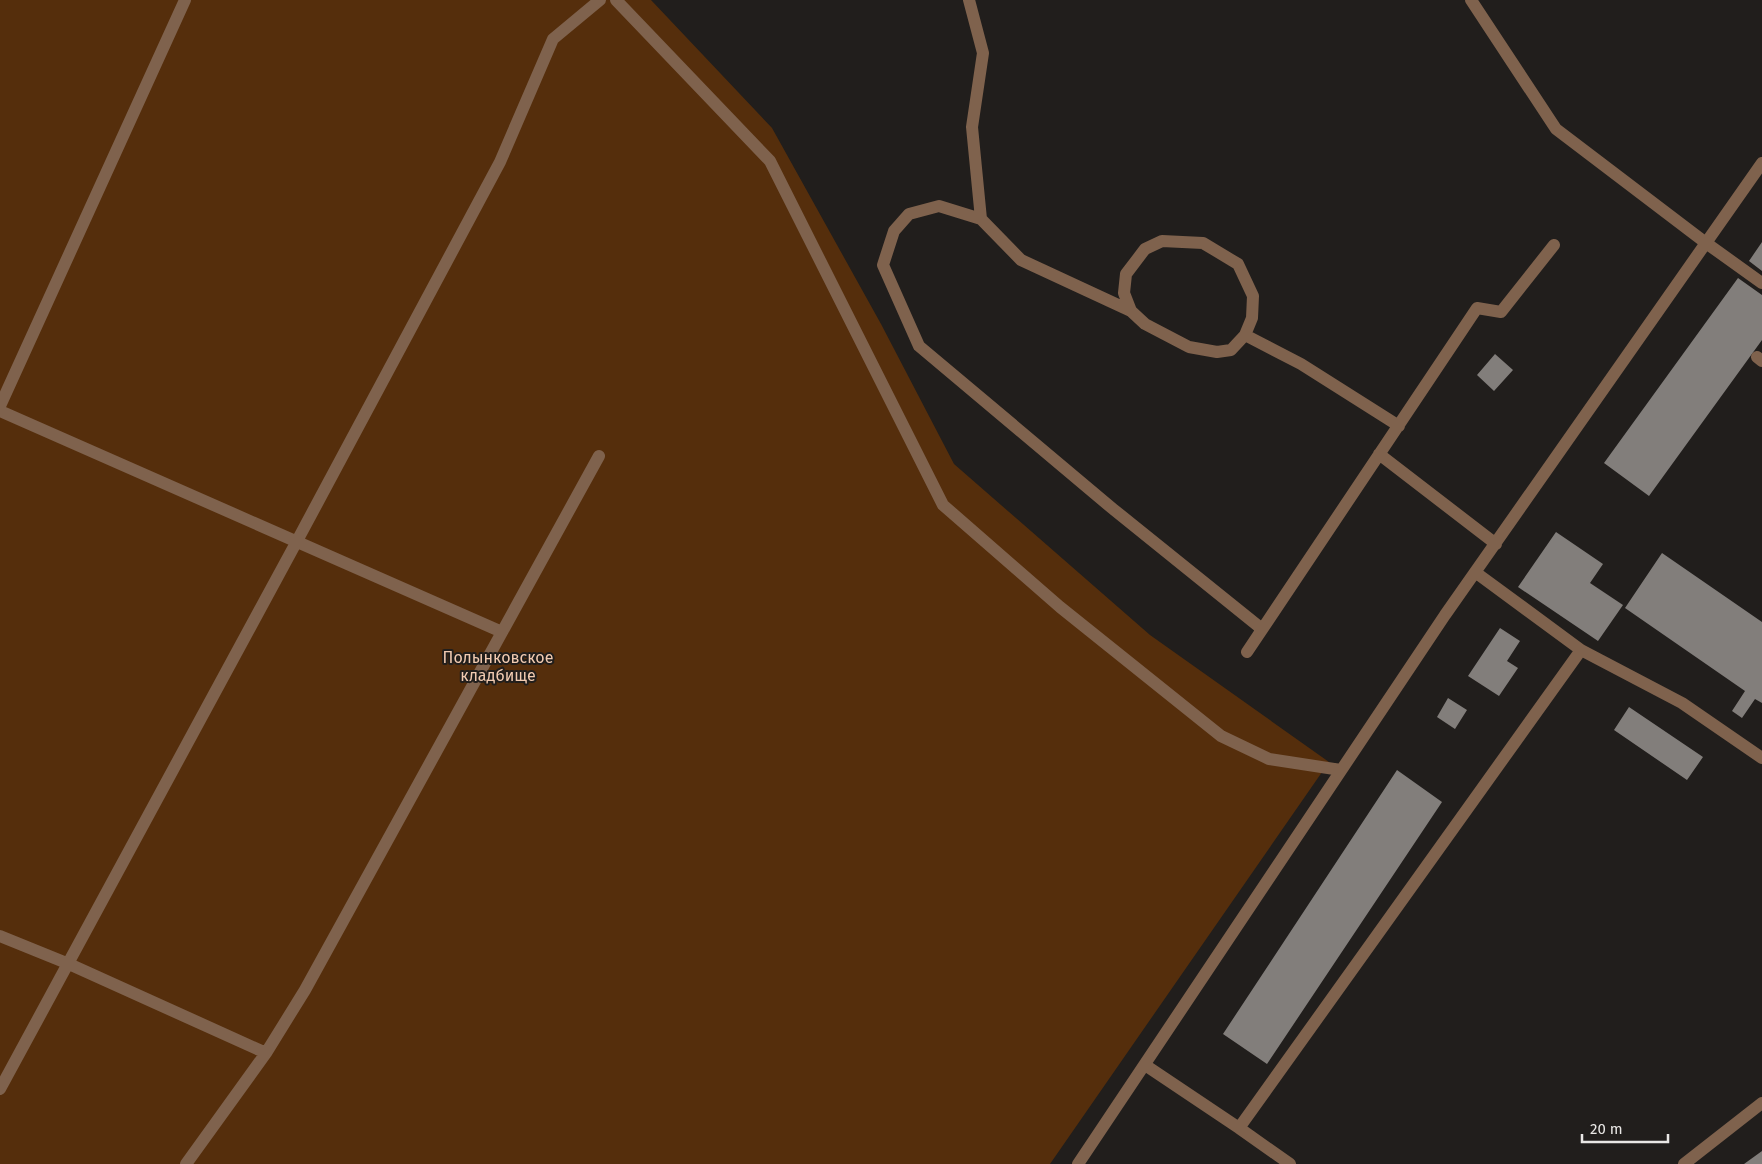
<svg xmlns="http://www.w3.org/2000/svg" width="1762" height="1164" viewBox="0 0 1762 1164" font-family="'Fira Sans',sans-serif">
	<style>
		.green { fill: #552e0c }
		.building { fill: #827e7b }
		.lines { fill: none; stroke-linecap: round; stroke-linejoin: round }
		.service { stroke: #7f624d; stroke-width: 12 }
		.labels { text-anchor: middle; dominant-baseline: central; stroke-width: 4; stroke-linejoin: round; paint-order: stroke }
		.park-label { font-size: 16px; fill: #f2cbb1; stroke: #211e1c }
	</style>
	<rect width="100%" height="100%" fill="#211e1c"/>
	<path class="green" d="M 0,0 L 651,0 L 772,128 L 881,324 L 954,464 L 1150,635 L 1329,762 L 1050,1164 L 0,1164 Z"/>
	<path class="building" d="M 1762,242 L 1762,271 L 1749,261 Z
		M 1738,278 L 1762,295 L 1762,340 L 1649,496 L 1604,463 Z
		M 1495,354 L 1513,370 L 1494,391 L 1477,375 Z
		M 1556,532 L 1603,564 L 1590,583 L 1623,605 L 1598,641 L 1518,587 Z
		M 1662,553 L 1762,622 L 1762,703 L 1755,699 L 1742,718 L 1732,711 L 1745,691 L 1625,608 Z
		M 1500,628 L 1520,641 L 1507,661 L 1518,668 L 1499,696 L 1468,676 Z
		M 1448,698 L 1467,710 L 1455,729 L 1437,717 Z
		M 1629,707 L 1703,757 L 1687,780 L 1614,730 Z
		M 1397,770 L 1442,802 L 1267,1064 L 1223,1034 Z
		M 1762,1151 L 1762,1164 L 1744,1164 Z"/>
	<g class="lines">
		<path class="service" d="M 616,0 L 770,161 L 943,505 L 1060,607 L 1221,736 L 1269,759 L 1341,770
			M 969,0 L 983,53 L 972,127 L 981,219 L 1021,260 L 1131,311
			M 1471,0 L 1556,129 L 1706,243 L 1762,283
			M 981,219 L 939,206 L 909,214 L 894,231 L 883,265 L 919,346 L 1113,509 L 1262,629
			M 1162,241 L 1203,243 L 1238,264 L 1253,296 L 1252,318 L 1245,335 L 1231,350 L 1217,352 L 1189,347 L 1145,324 L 1131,311 L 1124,293 L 1126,274 L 1145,249 Z
			M 1245,335 L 1301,364 L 1399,426
			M 1757,357 L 1762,361
			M 0,406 L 185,0
			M 0,411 L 502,632
			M 1379,454 L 1496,544
			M 1475,572 L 1581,650 L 1682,703 L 1762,758
			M 1247,652 L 1477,308 L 1501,312 L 1554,245
			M 0,936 L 69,964 L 266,1053
			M 1145,1065 L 1239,1128
			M 0,1089 L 297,541 L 500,162 L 553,39 L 600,0
			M 186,1164 L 266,1053 L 305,990 L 599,456
			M 1078,1164 L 1445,615 L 1762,163
			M 1290,1164 L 1239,1128 L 1581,650
			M 1684,1164 L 1762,1103"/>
	</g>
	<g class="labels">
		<g class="park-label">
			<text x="498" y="657">Полынковское<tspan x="498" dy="18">кладбище</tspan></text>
		</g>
	</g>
	<path d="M1582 1134v8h86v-8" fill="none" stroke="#e9e7e5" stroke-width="2.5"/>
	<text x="1590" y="1134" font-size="15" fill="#e9e7e5" stroke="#211e1c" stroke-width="4" paint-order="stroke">20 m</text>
</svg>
